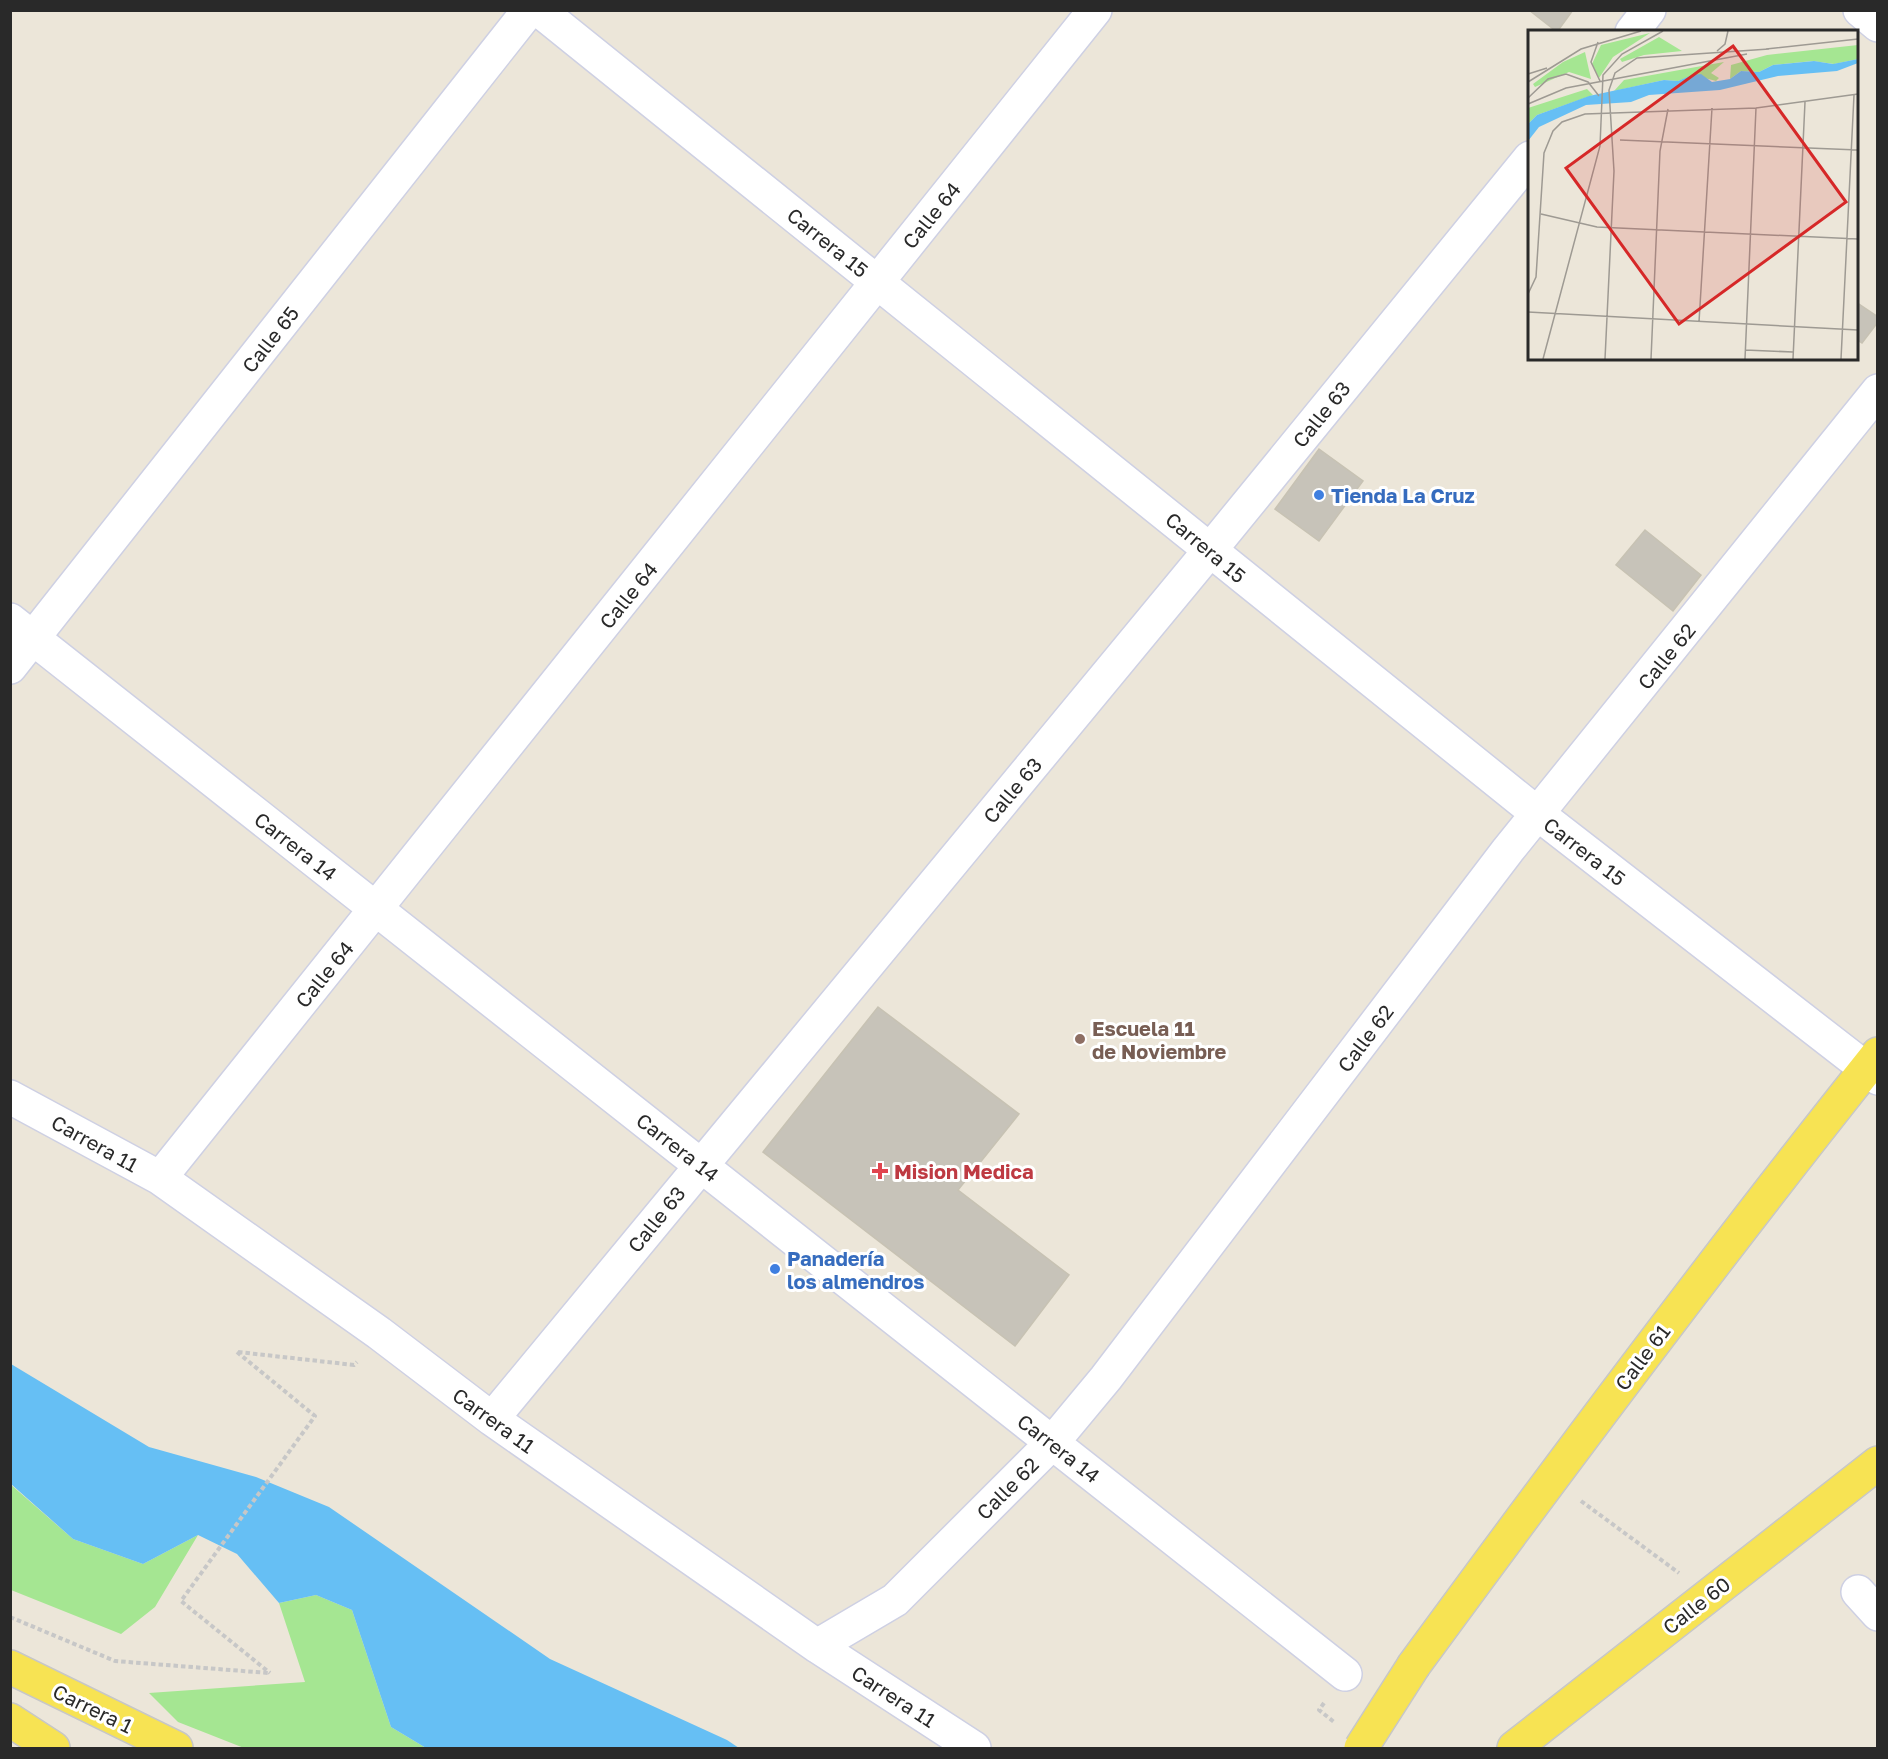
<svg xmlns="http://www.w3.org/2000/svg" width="1888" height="1759" viewBox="0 0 1888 1759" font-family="'Golos Text',sans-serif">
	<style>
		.green { fill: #a5e692 }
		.water { fill: #66bff4 }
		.building { fill: #c7c3b9; stroke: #c7c2b3; stroke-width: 1.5 }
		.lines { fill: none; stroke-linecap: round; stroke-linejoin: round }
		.minor-casing { stroke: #ced0e3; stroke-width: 36 }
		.major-casing { stroke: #c7c7c7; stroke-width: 36 }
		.path { stroke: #c7c7c7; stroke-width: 4; stroke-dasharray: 4.5 3; stroke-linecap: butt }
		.minor { stroke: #fff; stroke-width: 33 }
		.major { stroke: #f7e353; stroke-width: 33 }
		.major-bridge-casing { stroke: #c7c7c7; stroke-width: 36; stroke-linecap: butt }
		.major-bridge { stroke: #f7e353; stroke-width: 33 }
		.shop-dot { fill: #3f7fe0; stroke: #fff; stroke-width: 2 }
		.education-dot { fill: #8d6e63; stroke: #fff; stroke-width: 2 }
		.health-dot { fill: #e0444e; stroke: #fff; stroke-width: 2 }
		.labels { text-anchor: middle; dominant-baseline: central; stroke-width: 6; stroke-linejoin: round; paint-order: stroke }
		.street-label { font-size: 20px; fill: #292929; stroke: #fff }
		.shop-label { font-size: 20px; font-weight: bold; fill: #366cbe; stroke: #fff; text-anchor: start }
		.education-label { font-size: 20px; font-weight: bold; fill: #785e54; stroke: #fff; text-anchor: start }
		.health-label { font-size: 20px; font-weight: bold; fill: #be3a42; stroke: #fff; text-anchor: start }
		.inset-road { fill: none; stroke: #9e9a93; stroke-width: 1.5 }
		.view { fill: #d62828; fill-opacity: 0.15; stroke: #d62828; stroke-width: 3 }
		.inset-edge { fill: none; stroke: #292929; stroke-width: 3 }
	</style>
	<rect width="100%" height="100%" fill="#ece6d9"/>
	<path class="green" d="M 10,1484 L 73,1539 L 143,1564 L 198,1535 L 155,1607 L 121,1634 L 11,1590 Z
		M 316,1595 L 352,1610 L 391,1727 L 426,1748 L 244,1748 L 178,1722 L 149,1693 L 305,1682 L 279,1603 Z"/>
	<path class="water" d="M 11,1364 L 149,1447 L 256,1477 L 329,1507 L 550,1659 L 727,1740 L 739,1748 L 426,1748 L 391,1727 L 352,1610 L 316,1595 L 279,1603 L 237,1554 L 198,1535 L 143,1564 L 73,1539 L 11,1484 Z"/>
	<path class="building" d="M 1529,10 L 1573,10 L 1557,32 Z
		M 1856,302 L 1878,317 L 1878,322 L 1862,343 L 1856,339 Z
		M 1319,449 L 1363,481 L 1319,541 L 1275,509 Z
		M 1645,530 L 1701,575 L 1673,611 L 1616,565 Z
		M 878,1007 L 1019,1114 L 958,1190 L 1069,1275 L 1015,1346 L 763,1152 Z"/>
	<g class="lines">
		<defs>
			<path id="minor" d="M 539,10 L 1538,814 L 1878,1078
				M 1860,10 L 1878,25
				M 1632,32 L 1649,10
				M 10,620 L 1345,1674
				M 10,667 L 529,10
				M 10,1097 L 160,1178 L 379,1333 L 492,1419 L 817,1646 L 974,1748
				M 160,1178 L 1095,10
				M 492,1419 L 1211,549 L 1530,158
				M 1858,1592 L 1878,1614
				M 817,1646 L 895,1600 L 1052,1443 L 1106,1378 L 1508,850 L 1878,391"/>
			<path id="major" d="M 1414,1665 C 1565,1459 1718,1254 1878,1054
				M 10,1667 L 176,1748
				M 10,1720 L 53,1748
				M 1514,1748 L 1878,1463"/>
		</defs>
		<use href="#minor" class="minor-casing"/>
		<use href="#major" class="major-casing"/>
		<path class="path" d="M 237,1352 L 315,1416 L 181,1601 L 270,1673
			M 238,1352 L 354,1365 L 357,1362
			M 1581,1501 L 1679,1573
			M 10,1617 L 115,1661 L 269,1673
			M 1324,1703 L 1319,1710 L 1334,1722"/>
		<use href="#minor" class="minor"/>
		<use href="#major" class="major"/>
		<defs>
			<path id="major-bridge" d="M 1361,1748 L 1414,1665"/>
		</defs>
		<use href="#major-bridge" class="major-bridge-casing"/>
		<use href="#major-bridge" class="major-bridge"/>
	</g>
	<g class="shop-dot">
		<circle cx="1319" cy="495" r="6"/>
		<circle cx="775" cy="1269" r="6"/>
	</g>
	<circle class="education-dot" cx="1080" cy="1039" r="6"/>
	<path class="health-dot" d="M877 1162h6v6h6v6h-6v6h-6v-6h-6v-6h6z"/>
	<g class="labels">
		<g class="street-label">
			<text transform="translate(931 215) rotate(-51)">Calle 64</text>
			<text transform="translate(828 242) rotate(39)">Carrera 15</text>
			<text transform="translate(270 339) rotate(-52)">Calle 65</text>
			<text transform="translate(1321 414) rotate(-51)">Calle 63</text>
			<text transform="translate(1206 547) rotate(40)">Carrera 15</text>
			<text transform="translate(628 595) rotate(-51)">Calle 64</text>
			<text transform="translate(1666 656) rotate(-51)">Calle 62</text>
			<text transform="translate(1012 790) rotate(-50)">Calle 63</text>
			<text transform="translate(296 846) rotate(38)">Carrera 14</text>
			<text transform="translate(1585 851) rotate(38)">Carrera 15</text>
			<text transform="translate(324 974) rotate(-51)">Calle 64</text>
			<text transform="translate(1365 1038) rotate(-53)">Calle 62</text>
			<text transform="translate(95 1143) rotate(29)">Carrera 11</text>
			<text transform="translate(678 1147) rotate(38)">Carrera 14</text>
			<text transform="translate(656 1219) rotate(-51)">Calle 63</text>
			<text transform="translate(1642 1357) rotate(-53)">Calle 61</text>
			<text transform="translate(494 1420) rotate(36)">Carrera 11</text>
			<text transform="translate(1059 1448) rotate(38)">Carrera 14</text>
			<text transform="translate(1007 1488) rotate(-45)">Calle 62</text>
			<text transform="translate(1696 1605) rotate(-38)">Calle 60</text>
			<text transform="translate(894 1696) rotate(33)">Carrera 11</text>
			<text transform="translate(93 1708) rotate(26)">Carrera 1</text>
		</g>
		<g class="shop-label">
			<text x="1331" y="495">Tienda La Cruz</text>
			<text x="787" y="1258">Panadería<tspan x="787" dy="23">los almendros</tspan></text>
		</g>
		<g class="education-label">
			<text x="1092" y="1028">Escuela 11<tspan x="1092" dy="23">de Noviembre</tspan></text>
		</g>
		<g class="health-label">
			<text x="894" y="1171">Mision Medica</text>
		</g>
	</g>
	<g transform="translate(1528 30)">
		<rect width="330" height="330" fill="#ece6d9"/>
		<path d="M 122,3 L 85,27 L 71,48 L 64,34 L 73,15 ZM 131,7 L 154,21 L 116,25 L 94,32 L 92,29 ZM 330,15 L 330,29 L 306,34 L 285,31 L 245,35 L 231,42 L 213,41 L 202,49 L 203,35 L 239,25 ZM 57,22 L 63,49 L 41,42 L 7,57 L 5,54 L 35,32 ZM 196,32 L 183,43 L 191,48 L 188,51 L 165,45 L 150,51 L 136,50 L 86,61 L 96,50 ZM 59,59 L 65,65 L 9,85 L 0,94 L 0,78 Z" fill="#a5e692"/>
		<path d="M 330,29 L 330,33 L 309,41 L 250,46 L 192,60 L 121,65 L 103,72 L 58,75 L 11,97 L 0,111 L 0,94 L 9,85 L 61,66 L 136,50 L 150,51 L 164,45 L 173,44 L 184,52 L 202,49 L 213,41 L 231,42 L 245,35 L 286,31 L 305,34 Z" fill="#66bff4"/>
		<path class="inset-road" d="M 70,12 L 63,32 L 72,51M 238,19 L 330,9M 189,21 L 197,14 L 200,1M 0,44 L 19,38M 0,52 L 53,19 L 113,1M 0,68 L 20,49 L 38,44 L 60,52 L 71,66M 0,74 L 38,58 L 219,24M 92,110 L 330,120M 13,184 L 69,197 L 330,209M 0,264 L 8,247 L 16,123 L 25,101 L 34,92 L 57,84 L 228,78 L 330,64M 0,282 L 330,300M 171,292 L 184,78M 217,320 L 265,322M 15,329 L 72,116 L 75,45 L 94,24 L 135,1M 77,329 L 86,141 L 81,60 L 87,43 L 109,28 L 241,19M 123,329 L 132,121 L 140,79M 217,329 L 228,78M 265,329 L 277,72M 313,329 L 326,65"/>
		<path class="view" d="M 205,16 L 318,172 L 151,294 L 38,138 Z"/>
		<rect width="330" height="330" class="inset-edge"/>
	</g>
	<rect width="1888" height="1759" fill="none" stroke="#292929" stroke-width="24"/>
</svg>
